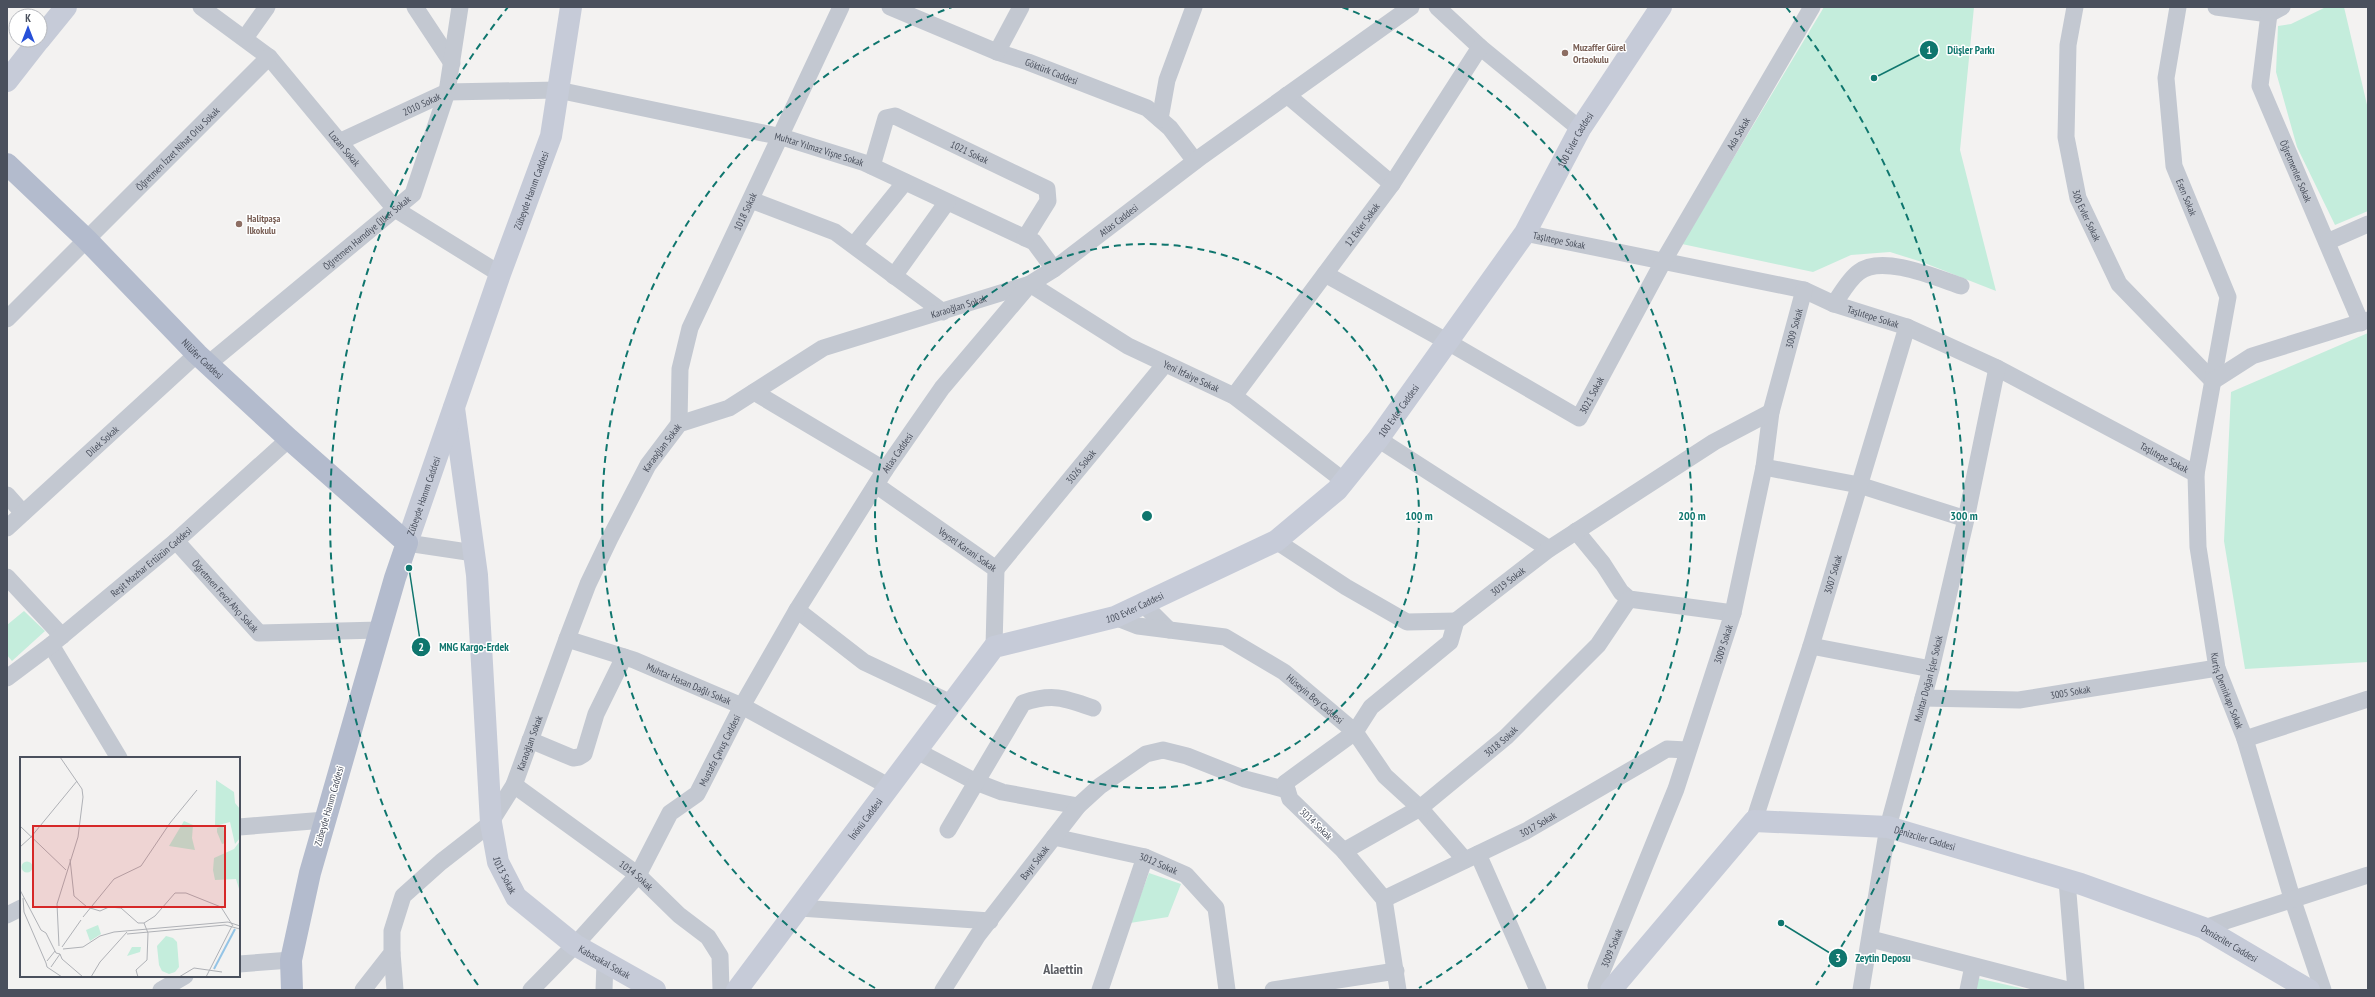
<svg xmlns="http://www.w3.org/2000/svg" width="2375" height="997" viewBox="0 0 2375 997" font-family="'PT Sans Narrow',sans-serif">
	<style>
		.green { fill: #c4eddc }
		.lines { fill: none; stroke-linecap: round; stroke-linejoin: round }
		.street { stroke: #c3c8d1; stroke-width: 17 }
		.secondary { stroke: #c6cbd8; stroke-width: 22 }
		.primary { stroke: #b3bbcd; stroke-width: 22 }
		.ring { fill: none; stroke: #0f766e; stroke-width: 2; stroke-dasharray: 7 5 }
		.education-dot { fill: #8d6e63; stroke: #fff; stroke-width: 1.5 }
		.labels { text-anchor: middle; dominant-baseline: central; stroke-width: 3; stroke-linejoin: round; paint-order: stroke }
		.education-label { font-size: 10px; font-weight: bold; fill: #785e54; stroke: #fff; text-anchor: start }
		.street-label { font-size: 10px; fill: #4a505d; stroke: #fff }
		.district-label { font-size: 14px; font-weight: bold; fill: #5e6066; stroke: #fff }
		.inset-river { fill: none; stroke: #94c4e6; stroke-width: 2 }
		.inset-road { fill: none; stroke: #afb1b6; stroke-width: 1 }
		.view { fill: #d62828; fill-opacity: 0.15; stroke: #d62828; stroke-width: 2 }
		.inset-edge { fill: none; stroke: #4a505d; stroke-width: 2 }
		.centre { fill: #0f766e; stroke: #fff; stroke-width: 2 }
		.ring-label { font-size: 12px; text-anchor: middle; font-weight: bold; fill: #0f766e; stroke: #fff; stroke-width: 3; stroke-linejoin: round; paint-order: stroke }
		.leader { fill: none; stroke: #0f766e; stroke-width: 1.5 }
		.callout-dot { fill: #0f766e; stroke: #fff; stroke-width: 1.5 }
		.mark-label { font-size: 12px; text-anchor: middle; font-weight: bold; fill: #fff }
		.callout-label { font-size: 11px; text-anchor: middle; font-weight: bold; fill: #0f766e; stroke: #fff; stroke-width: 3; stroke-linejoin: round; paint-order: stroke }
	</style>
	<rect width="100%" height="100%" fill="#f3f2f1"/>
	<path class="green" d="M 1824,7 L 1974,7 L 1960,150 L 1996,291 L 1922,262 L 1890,252 L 1851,255 L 1813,272 L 1682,244 Z
		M 2326,7 L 2344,7 L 2368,109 L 2368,211 L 2335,225 L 2297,147 L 2276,72 L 2278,26 L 2291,24 Z
		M 2368,333 L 2368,662 L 2245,669 L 2224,541 L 2231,392 Z
		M 24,611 L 45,631 L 12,661 L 7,655 L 7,625 Z
		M 1149,873 L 1181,884 L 1168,917 L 1130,923 Z
		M 1977,978 L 2029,990 L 1974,990 Z"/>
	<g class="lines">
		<g class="street">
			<path id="s1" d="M 201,7 L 269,57 L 395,209 L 500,274"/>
			<path d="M 415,7 L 452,63"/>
			<path id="s2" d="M 890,7 L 997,52 L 1028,62 L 1147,108 L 1170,128 L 1195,161"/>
			<path d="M 1437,7 L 1480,47 L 1580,129"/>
			<path id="s3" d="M 2075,7 L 2068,45 L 2066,137 L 2078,198 L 2119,284 L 2213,381"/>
			<path id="s4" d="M 2178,7 L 2166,78 L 2174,166 L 2228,297 L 2196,474 L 2198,547 L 2217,668 L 2245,739 L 2292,898 L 2323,990"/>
			<path d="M 2216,7 L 2269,14 L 2282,7"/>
			<path id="s5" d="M 2269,14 L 2260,86 L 2361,323"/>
			<path d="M 245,38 L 267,7"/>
			<path d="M 997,52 L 1021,7"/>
			<path d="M 1287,95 L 1392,184"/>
			<path d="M 1160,119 L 1167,80 L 1194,7"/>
			<path id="s6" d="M 339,142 L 447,92 L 558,90 L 782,137 L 865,163 L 1034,242 L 1054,269"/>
			<path id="s7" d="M 872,166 L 886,118 L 895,116 L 1047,189 L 1048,201 L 1025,238"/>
			<path d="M 751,200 L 835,232 L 943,312"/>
			<path id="s8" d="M 1525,233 L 1804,290 L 1834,304 L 1907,327 L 1997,368 L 2196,474"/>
			<path d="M 2327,242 L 2368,224"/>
			<path d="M 854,245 L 905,182"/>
			<path id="s9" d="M 1325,274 L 1448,342 L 1579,418 L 1664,260 L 1812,7"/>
			<path d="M 894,276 L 947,202"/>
			<path d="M 1834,304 C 1841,294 1849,279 1859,272 C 1882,254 1937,278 1961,286"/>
			<path id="s10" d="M 7,319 L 269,57"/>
			<path id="s11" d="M 208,364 L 413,194 L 447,92 L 460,7"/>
			<path d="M 2213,381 L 2252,356 L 2368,320"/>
			<path d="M 754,392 L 885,470"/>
			<path id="s12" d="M 1234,396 L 1392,184 L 1480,47"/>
			<path id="s13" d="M 679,424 L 680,369 L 690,328 L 841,7"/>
			<path d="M 1378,439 L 1549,549"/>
			<path d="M 1764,467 L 1859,485 L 1966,519"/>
			<path id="s14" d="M 876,485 L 996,569 L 994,647"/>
			<path d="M 7,495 L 23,513"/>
			<path id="s15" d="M 7,528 L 197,354"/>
			<path d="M 1576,531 L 1603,564 L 1621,592 L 1629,599 L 1733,613"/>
			<path id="s16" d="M 176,541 L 259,633 L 380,630"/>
			<path d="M 1276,541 L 1346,587 L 1407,622 L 1456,621"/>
			<path d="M 407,543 L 474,553"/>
			<path id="s17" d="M 996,569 L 1165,364"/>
			<path d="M 7,577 L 62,636"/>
			<path d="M 1143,604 L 1169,630"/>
			<path d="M 797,610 L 864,662 L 953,704"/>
			<path id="s18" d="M 1115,617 L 1138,626 L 1225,637 L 1284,672 L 1355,732 L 1385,776 L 1420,808 L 1465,860"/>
			<path id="s19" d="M 567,639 L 634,660 L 742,706 L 890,787"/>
			<path d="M 51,645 L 119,758"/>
			<path d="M 1811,646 L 1931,669"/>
			<path id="s20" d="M 7,678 L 51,645 L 176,541 L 289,439"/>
			<path id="s21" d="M 1923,698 L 2019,700 L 2217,668"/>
			<path d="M 2245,739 L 2368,699"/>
			<path d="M 530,740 L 573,758 L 579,757 L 584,754 L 596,714 L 624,657"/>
			<path d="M 917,751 L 976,782 L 1002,792 L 1078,806"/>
			<path id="s22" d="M 514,785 L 638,875 L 679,915 L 708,937 L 720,956 L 721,990"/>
			<path id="s23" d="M 492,820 L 514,785 L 567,639 L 588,584 L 610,538 L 648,465 L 679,424 L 729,408 L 823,348 L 1030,284 L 1128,346 L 1234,396 L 1344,481"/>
			<path id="s24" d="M 1754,821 L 1811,646 L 1907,327"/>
			<path d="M 239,827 L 325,820"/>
			<path d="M 948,830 L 1023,703 C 1052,693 1065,698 1093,708"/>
			<path id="s25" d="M 1054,837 L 1145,857 L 1186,875 L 1216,908 L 1227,990"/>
			<path id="s26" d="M 1344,851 L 1420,808 L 1506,737 L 1598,645 L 1629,599"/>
			<path d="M 1478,854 L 1538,990"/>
			<path d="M 2067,881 L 2076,990"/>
			<path id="s27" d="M 1384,899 L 1526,831 L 1667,749 L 1687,750"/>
			<path d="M 800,908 L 990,921"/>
			<path d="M 7,915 L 21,908"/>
			<path d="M 2204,928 L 2368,875"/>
			<path d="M 1871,939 L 2068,990"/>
			<path d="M 392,953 L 395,990"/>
			<path d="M 239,964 L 291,960"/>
			<path id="s28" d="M 1596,986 L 1676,789 L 1733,613 L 1764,467 L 1771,412 L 1804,290"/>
			<path d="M 161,990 L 185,976"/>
			<path d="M 363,990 L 392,953 L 392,931 L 403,896 L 441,862 L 491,823"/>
			<path id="s29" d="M 531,990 L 575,945 L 638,875 L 670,813 L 697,794 L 742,706 L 797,610 L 885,470 L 942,388 L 1030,284 L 1054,269 L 1202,156 L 1411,7"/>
			<path d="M 604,990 L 605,963"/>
			<path id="s30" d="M 943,990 L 978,935 L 1078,806 L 1100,786 L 1146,754 L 1163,750 L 1187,756 L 1245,779 L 1287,790"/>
			<path d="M 1100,990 L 1145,857"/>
			<path d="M 1273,990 L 1396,971"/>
			<path id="s31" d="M 1398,990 L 1384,899 L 1344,851 L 1290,799 L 1285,783 L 1355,732 L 1371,707 L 1450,642 L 1456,621 L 1549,549 L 1714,442 L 1771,412"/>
			<path id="s32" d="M 1861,990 L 1888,827 L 1931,669 L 1966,519 L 1997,368"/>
			<path d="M 1968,990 L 1973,966"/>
		</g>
		<g class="secondary">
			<path d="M 40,39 L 66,7"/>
			<path d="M 7,81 L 39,40"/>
			<path id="s33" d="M 454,408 L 477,575 L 491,823 L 498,862 L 516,897 L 575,945 L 655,990"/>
			<path id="s34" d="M 407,543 L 500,274 L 551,136 L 571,7"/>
			<path id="s35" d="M 737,990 L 994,647 L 1115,617 L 1276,541 L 1337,490 L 1378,439 L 1525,233 L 1580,129 L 1661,7"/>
			<path id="s36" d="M 1611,990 L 1754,821 L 1888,827 L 2081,884 L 2204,928 L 2309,990"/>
		</g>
		<path class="primary" id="s37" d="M 7,164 L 86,239 L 197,354 L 289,439 L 407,543 L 395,578 L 310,873 L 291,960 L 292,990"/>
	</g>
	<g class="ring">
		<circle cx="1147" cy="516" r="272"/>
		<path d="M875 988A545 545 0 0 1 952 7M1342 7A545 545 0 0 1 1419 988"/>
		<path d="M478 985A817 817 0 0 1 508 7M1786 7A817 817 0 0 1 1816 985"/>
	</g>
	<g class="education-dot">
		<circle cx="1565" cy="53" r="4"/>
		<circle cx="239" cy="224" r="4"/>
	</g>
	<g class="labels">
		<g class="education-label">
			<text x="1573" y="47">Muzaffer Gürel<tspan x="1573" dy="12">Ortaokulu</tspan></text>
			<text x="247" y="218">Halitpaşa<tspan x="247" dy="12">İlkokulu</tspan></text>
		</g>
		<g class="street-label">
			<text stroke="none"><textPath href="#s2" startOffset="174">Göktürk Caddesi</textPath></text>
			<text stroke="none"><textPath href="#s6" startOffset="91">2010 Sokak</textPath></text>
			<text stroke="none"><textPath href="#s9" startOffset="618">Ada Sokak</textPath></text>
			<text stroke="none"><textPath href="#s35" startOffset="1235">100 Evler Caddesi</textPath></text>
			<text stroke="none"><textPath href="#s10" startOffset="241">Öğretmen İzzet Nihat Orlu Sokak</textPath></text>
			<text stroke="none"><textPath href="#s1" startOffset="203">Lozan Sokak</textPath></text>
			<text stroke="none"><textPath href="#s6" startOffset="498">Muhtar Yılmaz Vişne Sokak</textPath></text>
			<text stroke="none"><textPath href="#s7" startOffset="142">1021 Sokak</textPath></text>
			<text stroke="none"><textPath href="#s5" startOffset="165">Öğretmenler Sokak</textPath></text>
			<text stroke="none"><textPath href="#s34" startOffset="374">Zübeyde Hanım Caddesi</textPath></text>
			<text stroke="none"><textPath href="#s4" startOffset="194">Esen Sokak</textPath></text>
			<text stroke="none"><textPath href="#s13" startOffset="226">1018 Sokak</textPath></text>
			<text stroke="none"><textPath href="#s3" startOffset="212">300 Evler Sokak</textPath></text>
			<text stroke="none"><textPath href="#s29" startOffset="980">Atlas Caddesi</textPath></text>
			<text stroke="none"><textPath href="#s12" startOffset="214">12 Evler Sokak</textPath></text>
			<text stroke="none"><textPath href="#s11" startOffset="206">Öğretmen Hamdiye Ülker Sokak</textPath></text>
			<text stroke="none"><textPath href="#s8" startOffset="35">Taşlıtepe Sokak</textPath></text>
			<text stroke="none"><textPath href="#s23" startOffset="746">Karaoğlan Sokak</textPath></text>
			<text stroke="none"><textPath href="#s8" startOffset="359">Taşlıtepe Sokak</textPath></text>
			<text stroke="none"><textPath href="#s28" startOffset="689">3009 Sokak</textPath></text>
			<text stroke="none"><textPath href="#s37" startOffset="276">Nilüfer Caddesi</textPath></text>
			<text stroke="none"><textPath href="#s23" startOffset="1007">Yeni İtfaiye Sokak</textPath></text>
			<text stroke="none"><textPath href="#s9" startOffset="318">3021 Sokak</textPath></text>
			<text stroke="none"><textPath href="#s35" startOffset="911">100 Evler Caddesi</textPath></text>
			<text stroke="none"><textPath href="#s15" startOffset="129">Dilek Sokak</textPath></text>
			<text stroke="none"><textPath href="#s23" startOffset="411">Karaoğlan Sokak</textPath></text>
			<text stroke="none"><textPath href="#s29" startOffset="656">Atlas Caddesi</textPath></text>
			<text stroke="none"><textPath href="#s8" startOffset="683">Taşlıtepe Sokak</textPath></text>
			<text stroke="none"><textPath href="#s17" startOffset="133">3026 Sokak</textPath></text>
			<text stroke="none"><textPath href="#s34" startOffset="50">Zübeyde Hanım Caddesi</textPath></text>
			<text stroke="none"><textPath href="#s14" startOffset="112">Veysel Karani Sokak</textPath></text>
			<text stroke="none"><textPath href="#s20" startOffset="185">Reşit Mazhar Ertüzün Caddesi</textPath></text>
			<text stroke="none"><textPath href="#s24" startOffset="259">3007 Sokak</textPath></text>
			<text stroke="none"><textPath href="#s31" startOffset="552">3019 Sokak</textPath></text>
			<text stroke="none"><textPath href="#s16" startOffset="74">Öğretmen Fevzi Ahçı Sokak</textPath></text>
			<text stroke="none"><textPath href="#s35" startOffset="575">100 Evler Caddesi</textPath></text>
			<text stroke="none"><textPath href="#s28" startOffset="365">3009 Sokak</textPath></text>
			<text stroke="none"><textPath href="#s32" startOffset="319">Muhtar Doğan İşler Sokak</textPath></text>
			<text stroke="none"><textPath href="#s19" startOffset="130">Muhtar Hasan Dağlı Sokak</textPath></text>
			<text stroke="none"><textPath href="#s4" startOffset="702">Kurtiş Demirkapı Sokak</textPath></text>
			<text stroke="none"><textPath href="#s21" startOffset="148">3005 Sokak</textPath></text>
			<text stroke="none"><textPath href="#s18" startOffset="222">Hüseyin Bey Caddesi</textPath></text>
			<text stroke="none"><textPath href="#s26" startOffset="192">3018 Sokak</textPath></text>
			<text stroke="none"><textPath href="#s23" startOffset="86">Karaoğlan Sokak</textPath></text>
			<text stroke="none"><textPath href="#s29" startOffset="309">Mustafa Çavuş Caddesi</textPath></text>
			<text transform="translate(329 806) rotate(-74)">Zübeyde Hanım Caddesi</text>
			<text stroke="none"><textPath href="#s35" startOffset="214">İnönü Caddesi</textPath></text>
			<text transform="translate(1316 824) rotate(44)">3014 Sokak</text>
			<text stroke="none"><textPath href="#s27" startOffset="171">3017 Sokak</textPath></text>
			<text stroke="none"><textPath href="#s36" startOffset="394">Denizciler Caddesi</textPath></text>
			<text stroke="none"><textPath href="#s30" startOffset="157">Bayır Sokak</textPath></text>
			<text stroke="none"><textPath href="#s25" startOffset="108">3012 Sokak</textPath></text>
			<text stroke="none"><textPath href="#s33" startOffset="471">1013 Sokak</textPath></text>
			<text stroke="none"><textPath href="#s22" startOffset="152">1014 Sokak</textPath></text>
			<text stroke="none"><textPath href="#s36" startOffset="717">Denizciler Caddesi</textPath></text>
			<text stroke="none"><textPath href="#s28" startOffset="41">3009 Sokak</textPath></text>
			<text stroke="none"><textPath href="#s33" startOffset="606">Kabasakal Sokak</textPath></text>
		</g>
		<g class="district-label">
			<text x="1063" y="969">Alaettin</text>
		</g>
	</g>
	<g transform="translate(20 757)">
		<rect width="220" height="220" fill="#f3f2f1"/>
		<path d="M 196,23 L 214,35 L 215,46 L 220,52 L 220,81 L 215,87 L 210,65 L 195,69 ZM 164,64 L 173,68 L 172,81 L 175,93 L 149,89 ZM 203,69 L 206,86 L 202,87 L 197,75 L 197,71 ZM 220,84 L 220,135 L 216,122 L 195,123 L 193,113 L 194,101 L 214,92 ZM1.5 110a5.5 5.5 0 1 1 11 0a5.5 5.5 0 1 1-11 0ZM 78,168 L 81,177 L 70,184 L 66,173 ZM 146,179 L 153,181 L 157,185 L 159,210 L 155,215 L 149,217 L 142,214 L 139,208 L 137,189 ZM 112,190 L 121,190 L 120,195 L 107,199 Z" fill="#c4eddc"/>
		<path class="inset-river" d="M 194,212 L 215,172"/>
		<path class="inset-road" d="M 0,69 L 46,113M 11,80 L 57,24M 0,90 L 11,80M 50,102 L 54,139 L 67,150 L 80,154 L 89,150 L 101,151 L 118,166 L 124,166 L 135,159 L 155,136 L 166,136 L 201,150 L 213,169M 0,133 L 21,173 L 26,176 L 36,196 L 40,197M 3,141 L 4,155 L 26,206M 63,160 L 94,122 L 121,109 L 150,66 L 177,33M 107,177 L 205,168 L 220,172M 39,189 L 37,147 L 58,80 L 63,40 L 62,32 L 40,0M 42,190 L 61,163M 43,192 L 63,190 L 80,179 L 94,175 L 208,165 L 220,169M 40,197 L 42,202 L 63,220M 27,204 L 35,194M 26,206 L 27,210 L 42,220M 31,210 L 40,197M 71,220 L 80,205 L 107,175M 118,220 L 116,213 L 127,203 L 128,176 L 124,166M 159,220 L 174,211 L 202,215M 186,220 L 212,169"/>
		<path class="view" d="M 13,69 L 205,69 L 205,150 L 13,150 Z"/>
		<rect width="220" height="220" class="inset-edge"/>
	</g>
	<circle cx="1147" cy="516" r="6" class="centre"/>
	<g class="ring-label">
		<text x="1419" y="520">100 m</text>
		<text x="1692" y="520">200 m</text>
		<text x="1964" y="520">300 m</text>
	</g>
	<path class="leader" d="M1874 78L1929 50M409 568L421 647M1781 923L1838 958"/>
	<g class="callout-dot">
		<circle cx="1874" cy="78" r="4"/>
		<circle cx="409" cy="568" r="4"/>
		<circle cx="1781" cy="923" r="4"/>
		<circle cx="1929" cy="50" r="10"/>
		<circle cx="421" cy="647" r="10"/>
		<circle cx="1838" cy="958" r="10"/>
	</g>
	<g class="mark-label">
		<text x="1929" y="54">1</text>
		<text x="421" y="651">2</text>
		<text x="1838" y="962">3</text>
	</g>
	<g class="callout-label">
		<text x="1971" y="54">Düşler Parkı</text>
		<text x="474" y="651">MNG Kargo-Erdek</text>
		<text x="1883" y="962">Zeytin Deposu</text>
	</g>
	<rect width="2375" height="997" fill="none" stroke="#4a505d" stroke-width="16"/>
	<g transform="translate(28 28)"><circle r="19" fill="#ffffff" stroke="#b7b9be"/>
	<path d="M0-3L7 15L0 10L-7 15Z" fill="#2750d8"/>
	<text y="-6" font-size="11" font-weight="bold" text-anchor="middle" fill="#4a505d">K</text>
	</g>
</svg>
